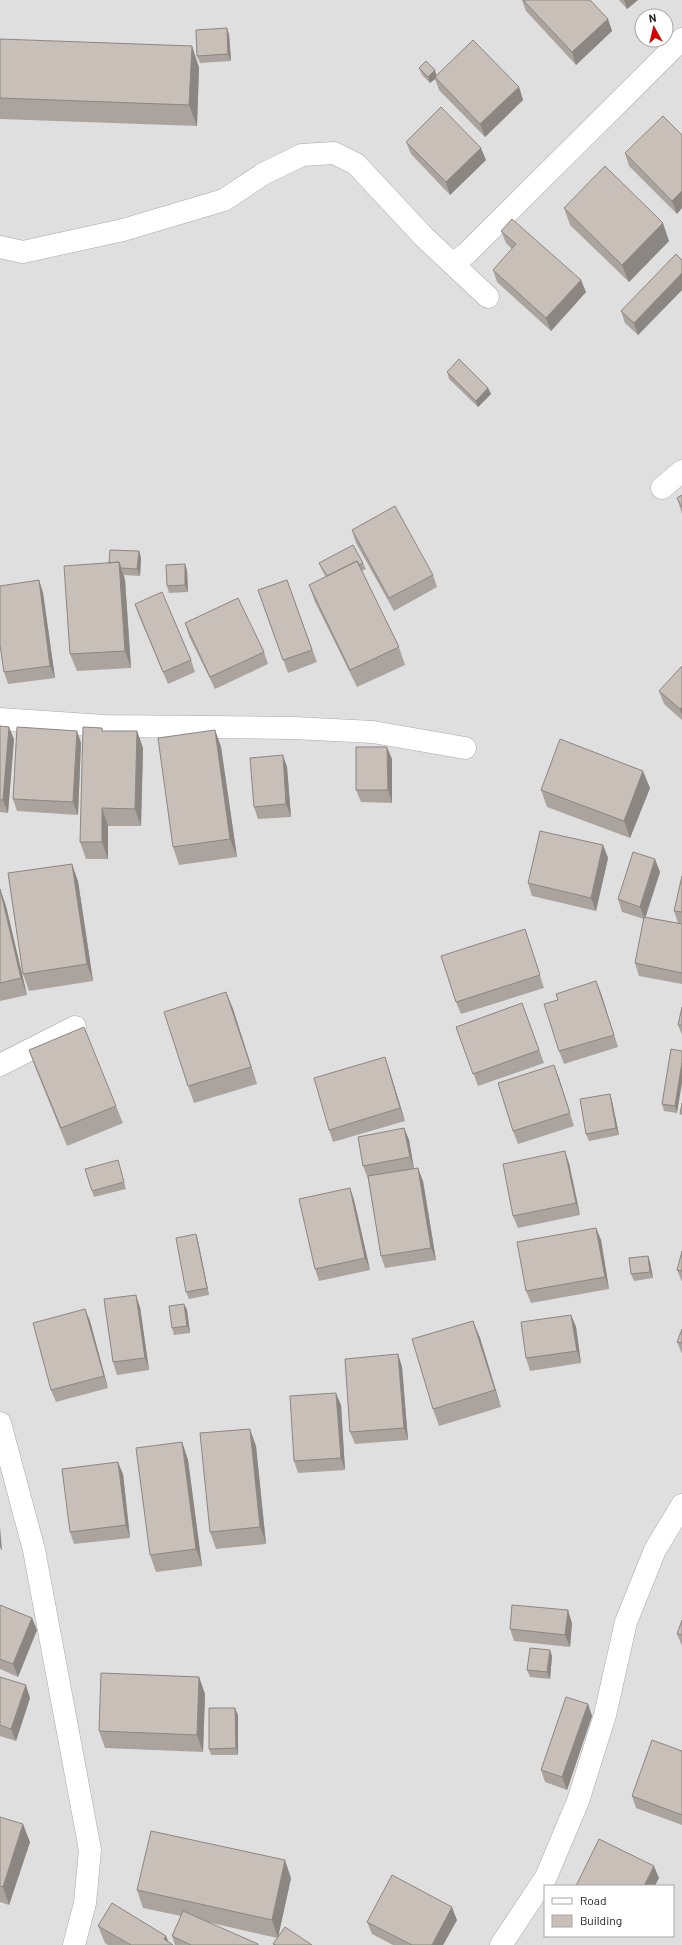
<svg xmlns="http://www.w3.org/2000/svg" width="682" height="1945" viewBox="0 0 682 1945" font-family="Barlow,sans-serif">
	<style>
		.residential { fill: #e0dfdf; fill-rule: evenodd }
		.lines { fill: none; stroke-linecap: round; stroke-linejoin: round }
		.minor-casing { stroke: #a9a9a9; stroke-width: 23 }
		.minor { stroke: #fff; stroke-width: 22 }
		.wall { fill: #aba49e }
		.shaded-wall { fill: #8b8681 }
		.building { fill: #c7bfb8; stroke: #8b8681 }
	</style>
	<rect width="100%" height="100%" fill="#f2efe9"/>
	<path class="residential" d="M 0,0 L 682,0 L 682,1945 L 0,1945 ZM 642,16 L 666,16 L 666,40 L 642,40 ZM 545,1886 L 673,1886 L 673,1936 L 545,1936 Z"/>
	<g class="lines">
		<defs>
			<path id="minor" d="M 0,247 L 23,252 L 123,230 L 224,200 L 263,174 L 302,155 L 334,153 L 356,164 L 424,237 L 488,297
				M 453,264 L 467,253 L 682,39
				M 662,488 L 682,471
				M 0,719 L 104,726 L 294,728 L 373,732 L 465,748
				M 0,1065 L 75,1027
				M 0,1423 L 34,1550 L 90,1850 L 85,1903 L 74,1945
				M 501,1945 L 546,1877 L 578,1801 L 605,1715 L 626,1622 L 655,1550 L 682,1505"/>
		</defs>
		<use href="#minor" class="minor-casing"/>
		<use href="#minor" class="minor"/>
	</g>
	<path class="wall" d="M 522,0 L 590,0 L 608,19 L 612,31 L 576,65 L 526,11 Z
		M 619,0 L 638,0 L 627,9 Z
		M 229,34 L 231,61 L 200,63 L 197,56 Z
		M 0,39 L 199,67 L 197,126 L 0,119 Z
		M 419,68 L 437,75 L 519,87 L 523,100 L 485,137 L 439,90 L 435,79 L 430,83 L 422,75 Z
		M 682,135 L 677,214 L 629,166 L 625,153 Z
		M 406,142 L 486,160 L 450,195 L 411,154 Z
		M 564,208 L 669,241 L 629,282 L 570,225 Z
		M 501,231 L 586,292 L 551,331 L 497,282 L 493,270 L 512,249 L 506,243 Z
		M 682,260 L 682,290 L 638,335 L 625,323 L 621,311 Z
		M 447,372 L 488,388 L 491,394 L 478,407 L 449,379 Z
		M 682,495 L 682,514 L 677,498 Z
		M 352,530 L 433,575 L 437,587 L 394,611 L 356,543 Z
		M 139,551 L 141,558 L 140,576 L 124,575 L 125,580 L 131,668 L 77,671 L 70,654 L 109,563 Z
		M 319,563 L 363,563 L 366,569 L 362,571 L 399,647 L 405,665 L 357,687 L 315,602 L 309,585 L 326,577 L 322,570 Z
		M 187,570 L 188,592 L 169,593 L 167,586 Z
		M 39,580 L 43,593 L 55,678 L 8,684 L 4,672 Z
		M 287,580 L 317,662 L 288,673 L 258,590 Z
		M 135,604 L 191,660 L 195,672 L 168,684 L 139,616 Z
		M 185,623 L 264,652 L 268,664 L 215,689 L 189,636 Z
		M 682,666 L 682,720 L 664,704 L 659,691 Z
		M 0,726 L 14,739 L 8,813 L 0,812 Z
		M 102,728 L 103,731 L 137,731 L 143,748 L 141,826 L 108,826 L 108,859 L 86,859 L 80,842 Z
		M 215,730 L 221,747 L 237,857 L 179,865 L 173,847 Z
		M 77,731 L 81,743 L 78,815 L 17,811 L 13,799 Z
		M 392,759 L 392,803 L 361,802 L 356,790 Z
		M 287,767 L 291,817 L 258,819 L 254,807 Z
		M 650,788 L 630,838 L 547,807 L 541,790 Z
		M 603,845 L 608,858 L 596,911 L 532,896 L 528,883 Z
		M 660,872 L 645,917 L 682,924 L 682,984 L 639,976 L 635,963 L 644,919 L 622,912 L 618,899 Z
		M 682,876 L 682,924 L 678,923 L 674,911 Z
		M 78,881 L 93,981 L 29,991 L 23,974 Z
		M 0,889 L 6,906 L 27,995 L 0,1001 Z
		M 525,929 L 544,988 L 461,1014 L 456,1002 Z
		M 596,981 L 618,1047 L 564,1064 L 559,1051 L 558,1000 Z
		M 226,992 L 233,1009 L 257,1084 L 194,1103 L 188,1086 Z
		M 522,1003 L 544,1063 L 478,1086 L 456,1027 Z
		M 682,1007 L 682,1035 L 678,1025 Z
		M 671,1049 L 677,1113 L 664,1111 L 662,1104 Z
		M 29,1050 L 116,1106 L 123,1123 L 67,1146 L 35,1067 Z
		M 389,1069 L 405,1121 L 333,1142 L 329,1130 Z
		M 559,1078 L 574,1126 L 518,1144 L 513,1131 Z
		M 610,1094 L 612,1101 L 619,1135 L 589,1141 L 586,1134 Z
		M 404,1128 L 409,1140 L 414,1169 L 423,1181 L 436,1260 L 385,1268 L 381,1256 L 368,1179 L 363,1166 Z
		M 569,1163 L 580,1215 L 518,1228 L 513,1216 Z
		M 120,1167 L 126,1189 L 94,1197 L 92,1191 Z
		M 350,1188 L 354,1200 L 370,1270 L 319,1281 L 315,1269 Z
		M 596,1228 L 601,1240 L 609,1289 L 531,1303 L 526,1291 Z
		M 198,1241 L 209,1295 L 189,1299 L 186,1292 Z
		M 682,1251 L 682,1282 L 677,1270 Z
		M 648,1256 L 650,1262 L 653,1278 L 634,1281 L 631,1274 Z
		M 184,1304 L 187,1310 L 190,1333 L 174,1335 L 172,1328 Z
		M 140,1307 L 149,1370 L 117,1375 L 113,1362 Z
		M 85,1309 L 90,1321 L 108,1388 L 56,1402 L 51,1390 Z
		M 571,1315 L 576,1327 L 581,1363 L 530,1371 L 526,1358 Z
		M 473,1321 L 480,1338 L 501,1407 L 439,1426 L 433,1409 Z
		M 682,1329 L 682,1354 L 677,1342 Z
		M 398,1354 L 402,1367 L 408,1440 L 355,1444 L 350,1432 Z
		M 341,1405 L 345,1470 L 298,1473 L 294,1461 Z
		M 182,1442 L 188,1460 L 202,1566 L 156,1572 L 150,1555 Z
		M 256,1446 L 266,1544 L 216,1549 L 210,1532 Z
		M 123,1474 L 130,1538 L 74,1544 L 70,1532 Z
		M 0,1605 L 32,1618 L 37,1630 L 18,1677 L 0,1669 Z
		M 682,1620 L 682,1646 L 677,1634 Z
		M 572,1623 L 570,1647 L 514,1641 L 510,1629 Z
		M 552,1656 L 550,1679 L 530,1677 L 527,1670 Z
		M 0,1677 L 30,1698 L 16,1741 L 0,1736 Z
		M 199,1677 L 205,1694 L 203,1752 L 105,1748 L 99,1731 Z
		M 588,1704 L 592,1716 L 567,1790 L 545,1782 L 541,1770 Z
		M 238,1715 L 238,1755 L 211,1755 L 209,1749 Z
		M 682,1751 L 682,1825 L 636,1808 L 632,1796 Z
		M 0,1817 L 30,1842 L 9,1905 L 0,1902 Z
		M 291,1878 L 278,1936 L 312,1945 L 274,1945 L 273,1944 L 277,1938 L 207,1922 L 258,1945 L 175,1945 L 172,1936 L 181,1916 L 143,1908 L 137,1890 Z
		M 457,1920 L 443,1945 L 393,1945 L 372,1934 L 367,1922 Z
		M 98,1926 L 169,1942 L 173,1945 L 108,1945 L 105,1943 Z"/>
	<path class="shaded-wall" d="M 624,0 L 638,0 L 627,9 Z
		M 608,19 L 612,31 L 576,65 L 572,52 Z
		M 227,28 L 229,34 L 231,61 L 228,54 Z
		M 192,46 L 199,67 L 197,126 L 189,105 Z
		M 435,70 L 437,77 L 435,77 L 435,79 L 430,83 L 428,77 Z
		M 519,87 L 523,100 L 485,137 L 480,124 Z
		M 481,148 L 486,160 L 450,195 L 446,182 Z
		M 682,191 L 682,208 L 677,214 L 672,201 Z
		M 663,223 L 669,241 L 629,282 L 622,265 Z
		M 682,273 L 682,290 L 638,335 L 634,323 Z
		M 581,280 L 586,292 L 551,331 L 546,318 Z
		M 488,388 L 491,394 L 478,407 L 476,401 Z
		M 139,551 L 141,558 L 140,576 L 137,569 Z
		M 119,562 L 125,580 L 131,668 L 125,651 Z
		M 185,564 L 187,570 L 188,592 L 185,585 Z
		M 39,580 L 43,593 L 55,678 L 50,666 Z
		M 682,707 L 682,714 L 681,713 L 680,709 Z
		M 9,727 L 14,739 L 8,813 L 3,800 Z
		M 215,730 L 221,747 L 237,857 L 230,839 Z
		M 77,731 L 81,743 L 78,815 L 73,802 Z
		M 137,731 L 143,748 L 141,826 L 135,809 Z
		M 387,747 L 392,759 L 392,803 L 388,790 Z
		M 283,755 L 287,767 L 291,817 L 286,804 Z
		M 643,771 L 650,788 L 630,838 L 624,821 Z
		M 102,808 L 108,826 L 108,859 L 102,842 Z
		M 603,845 L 608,858 L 596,911 L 591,898 Z
		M 655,859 L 660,872 L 645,919 L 640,907 Z
		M 72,864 L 78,881 L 93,981 L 87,964 Z
		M 0,889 L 6,906 L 27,995 L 21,978 Z
		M 596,981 L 601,993 L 618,1047 Z
		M 226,992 L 233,1009 L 257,1084 L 251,1067 Z
		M 385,1057 L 389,1069 L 405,1121 L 400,1108 Z
		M 682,1062 L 682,1083 L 677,1113 L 675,1106 Z
		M 554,1065 L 559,1078 L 574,1126 L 570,1113 Z
		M 610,1094 L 612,1101 L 619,1135 L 616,1128 Z
		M 404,1128 L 409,1140 L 414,1169 L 410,1157 Z
		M 565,1151 L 569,1163 L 580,1215 L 576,1203 Z
		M 418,1168 L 423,1181 L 436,1260 L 431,1248 Z
		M 350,1188 L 354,1200 L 370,1270 L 365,1258 Z
		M 596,1228 L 601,1240 L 609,1289 L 605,1277 Z
		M 196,1234 L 198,1241 L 209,1295 L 207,1288 Z
		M 648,1256 L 650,1262 L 653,1278 L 650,1272 Z
		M 136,1295 L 140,1307 L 149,1370 L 145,1358 Z
		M 184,1304 L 187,1310 L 190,1333 L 187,1326 Z
		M 85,1309 L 90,1321 L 108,1388 L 104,1376 Z
		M 571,1315 L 576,1327 L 581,1363 L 577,1351 Z
		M 473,1321 L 480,1338 L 501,1407 L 495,1390 Z
		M 398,1354 L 402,1367 L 408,1440 L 404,1428 Z
		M 336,1393 L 341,1405 L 345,1470 L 341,1458 Z
		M 250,1429 L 256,1446 L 266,1544 L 260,1527 Z
		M 182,1442 L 188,1460 L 202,1566 L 196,1549 Z
		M 118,1462 L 123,1474 L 130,1538 L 126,1525 Z
		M 0,1527 L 2,1551 L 0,1547 Z
		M 568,1610 L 572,1623 L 570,1647 L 565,1635 Z
		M 32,1618 L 37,1630 L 18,1677 L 13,1664 Z
		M 550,1650 L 552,1656 L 550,1679 L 547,1672 Z
		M 199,1677 L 205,1694 L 203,1752 L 197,1735 Z
		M 26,1685 L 30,1698 L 16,1741 L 11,1729 Z
		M 588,1704 L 592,1716 L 567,1790 L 562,1777 Z
		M 235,1708 L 238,1715 L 238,1755 L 236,1748 Z
		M 23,1824 L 30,1842 L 9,1905 L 3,1887 Z
		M 285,1860 L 291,1878 L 278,1938 L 272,1920 Z
		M 654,1866 L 659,1878 L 655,1886 L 644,1886 Z
		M 452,1907 L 457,1920 L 443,1945 L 432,1945 Z
		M 166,1936 L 170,1945 L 164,1939 Z"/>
	<path class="building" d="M 523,0 L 590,0 L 608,19 L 572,52 Z
		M 650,10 L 656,16 L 643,16 Z
		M 227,28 L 228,54 L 197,56 L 196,30 Z
		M 0,39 L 192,46 L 189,105 L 0,98 Z
		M 473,40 L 519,87 L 480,124 L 435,77 Z
		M 426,61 L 435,70 L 428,77 L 419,68 Z
		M 441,107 L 481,148 L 446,182 L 406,142 Z
		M 663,116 L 682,135 L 682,191 L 672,201 L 625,153 Z
		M 605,166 L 663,223 L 622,265 L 564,208 Z
		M 512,219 L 581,280 L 546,318 L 493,270 L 516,244 L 501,231 Z
		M 676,254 L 682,260 L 682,273 L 634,323 L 621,311 Z
		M 459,359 L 488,388 L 476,401 L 447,372 Z
		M 682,495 L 682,507 L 677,498 Z
		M 395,506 L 433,575 L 389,598 L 352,530 Z
		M 353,545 L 363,563 L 359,565 L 357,561 L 327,576 L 319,563 Z
		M 110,550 L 139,551 L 137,569 L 121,568 L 119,562 L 109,563 Z
		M 357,561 L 399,647 L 350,670 L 309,585 Z
		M 119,562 L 125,651 L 70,654 L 64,566 Z
		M 185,564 L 185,585 L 167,586 L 166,565 Z
		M 39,580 L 50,666 L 4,672 L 0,645 L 0,586 Z
		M 287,580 L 312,650 L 283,660 L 258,590 Z
		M 162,592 L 191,660 L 163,672 L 135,604 Z
		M 238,598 L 264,652 L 210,677 L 185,623 Z
		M 682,666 L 682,707 L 680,709 L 659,691 Z
		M 0,726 L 9,727 L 3,800 L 0,800 Z
		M 17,727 L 77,731 L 73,802 L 13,799 Z
		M 83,727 L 102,728 L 102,731 L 137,731 L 135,809 L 102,808 L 102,842 L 80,842 Z
		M 215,730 L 230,839 L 173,847 L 158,738 Z
		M 560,739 L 643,771 L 624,821 L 541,790 Z
		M 356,747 L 387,747 L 388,790 L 356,790 Z
		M 283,755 L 286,804 L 254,807 L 250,758 Z
		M 540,831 L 603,845 L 591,898 L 528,883 Z
		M 633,852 L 655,859 L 640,907 L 618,899 Z
		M 72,864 L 87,964 L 23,974 L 8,873 Z
		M 682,876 L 682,912 L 674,911 Z
		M 0,889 L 21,978 L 0,983 Z
		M 644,917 L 682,924 L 682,973 L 635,963 Z
		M 525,929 L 540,975 L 456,1002 L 441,956 Z
		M 596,981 L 614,1035 L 559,1051 L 544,1004 L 558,1000 L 556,994 Z
		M 226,992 L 251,1067 L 188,1086 L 164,1012 Z
		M 522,1003 L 539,1050 L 473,1074 L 456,1027 Z
		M 682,1007 L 682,1025 L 678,1025 Z
		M 84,1027 L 116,1106 L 61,1128 L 29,1050 Z
		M 671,1049 L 682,1051 L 682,1062 L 675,1106 L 662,1104 Z
		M 385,1057 L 400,1108 L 329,1130 L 314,1078 Z
		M 554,1065 L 570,1113 L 513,1131 L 498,1083 Z
		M 610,1094 L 616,1128 L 586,1134 L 580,1099 Z
		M 682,1103 L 682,1114 L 680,1114 Z
		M 404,1128 L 410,1157 L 363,1166 L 358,1137 Z
		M 565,1151 L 576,1203 L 513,1216 L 503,1164 Z
		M 118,1160 L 124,1182 L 92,1191 L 85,1169 Z
		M 418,1168 L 431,1248 L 381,1256 L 368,1176 Z
		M 350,1188 L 365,1258 L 315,1269 L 299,1199 Z
		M 596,1228 L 605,1277 L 526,1291 L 517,1242 Z
		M 196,1234 L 207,1288 L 186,1292 L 176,1238 Z
		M 682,1251 L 682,1271 L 677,1270 Z
		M 648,1256 L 650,1272 L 631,1274 L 629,1258 Z
		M 136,1295 L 145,1358 L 113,1362 L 104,1299 Z
		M 184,1304 L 187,1326 L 172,1328 L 169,1306 Z
		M 85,1309 L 104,1376 L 51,1390 L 33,1323 Z
		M 571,1315 L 577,1351 L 526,1358 L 521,1322 Z
		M 473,1321 L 495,1390 L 433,1409 L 412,1339 Z
		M 682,1329 L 682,1343 L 677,1342 Z
		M 398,1354 L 404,1428 L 350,1432 L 345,1359 Z
		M 336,1393 L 341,1458 L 294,1461 L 290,1396 Z
		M 250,1429 L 260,1527 L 210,1532 L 200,1433 Z
		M 182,1442 L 196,1549 L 150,1555 L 136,1448 Z
		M 118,1462 L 126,1525 L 70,1532 L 62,1469 Z
		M 0,1605 L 32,1618 L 13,1664 L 0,1659 Z
		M 512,1605 L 568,1610 L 565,1635 L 510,1629 Z
		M 682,1620 L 682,1635 L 677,1634 Z
		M 530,1648 L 550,1650 L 547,1672 L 527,1670 Z
		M 101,1673 L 199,1677 L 197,1735 L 99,1731 Z
		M 0,1677 L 26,1685 L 11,1729 L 0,1725 Z
		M 566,1697 L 588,1704 L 562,1777 L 541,1770 Z
		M 209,1708 L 235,1708 L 236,1748 L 209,1749 Z
		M 652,1740 L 682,1751 L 682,1815 L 632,1796 Z
		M 0,1817 L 23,1824 L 3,1887 L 0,1886 Z
		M 151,1831 L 285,1860 L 272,1920 L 137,1890 Z
		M 599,1839 L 654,1866 L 644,1886 L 576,1886 Z
		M 392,1875 L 452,1907 L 432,1945 L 412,1945 L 367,1922 Z
		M 112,1903 L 166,1936 L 164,1939 L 173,1945 L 131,1945 L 98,1926 Z
		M 183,1911 L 258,1944 L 258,1945 L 191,1945 L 172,1936 Z
		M 285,1927 L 312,1945 L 276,1945 L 273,1944 Z"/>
	<rect x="544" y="1885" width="130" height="52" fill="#ffffff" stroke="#a7a7a7"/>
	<rect x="552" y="1898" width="20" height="6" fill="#ffffff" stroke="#a7a7a7"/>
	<text x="580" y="1905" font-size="12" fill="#222222">Road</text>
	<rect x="552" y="1915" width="20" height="12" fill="#c7bfb8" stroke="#a7a7a7"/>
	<text x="580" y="1925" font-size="12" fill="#222222">Building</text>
	<g transform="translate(654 28) rotate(352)"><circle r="19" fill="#ffffff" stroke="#a7a7a7"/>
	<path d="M0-3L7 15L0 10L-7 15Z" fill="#d40000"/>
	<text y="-6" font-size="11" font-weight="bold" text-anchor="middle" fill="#222222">N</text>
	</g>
</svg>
